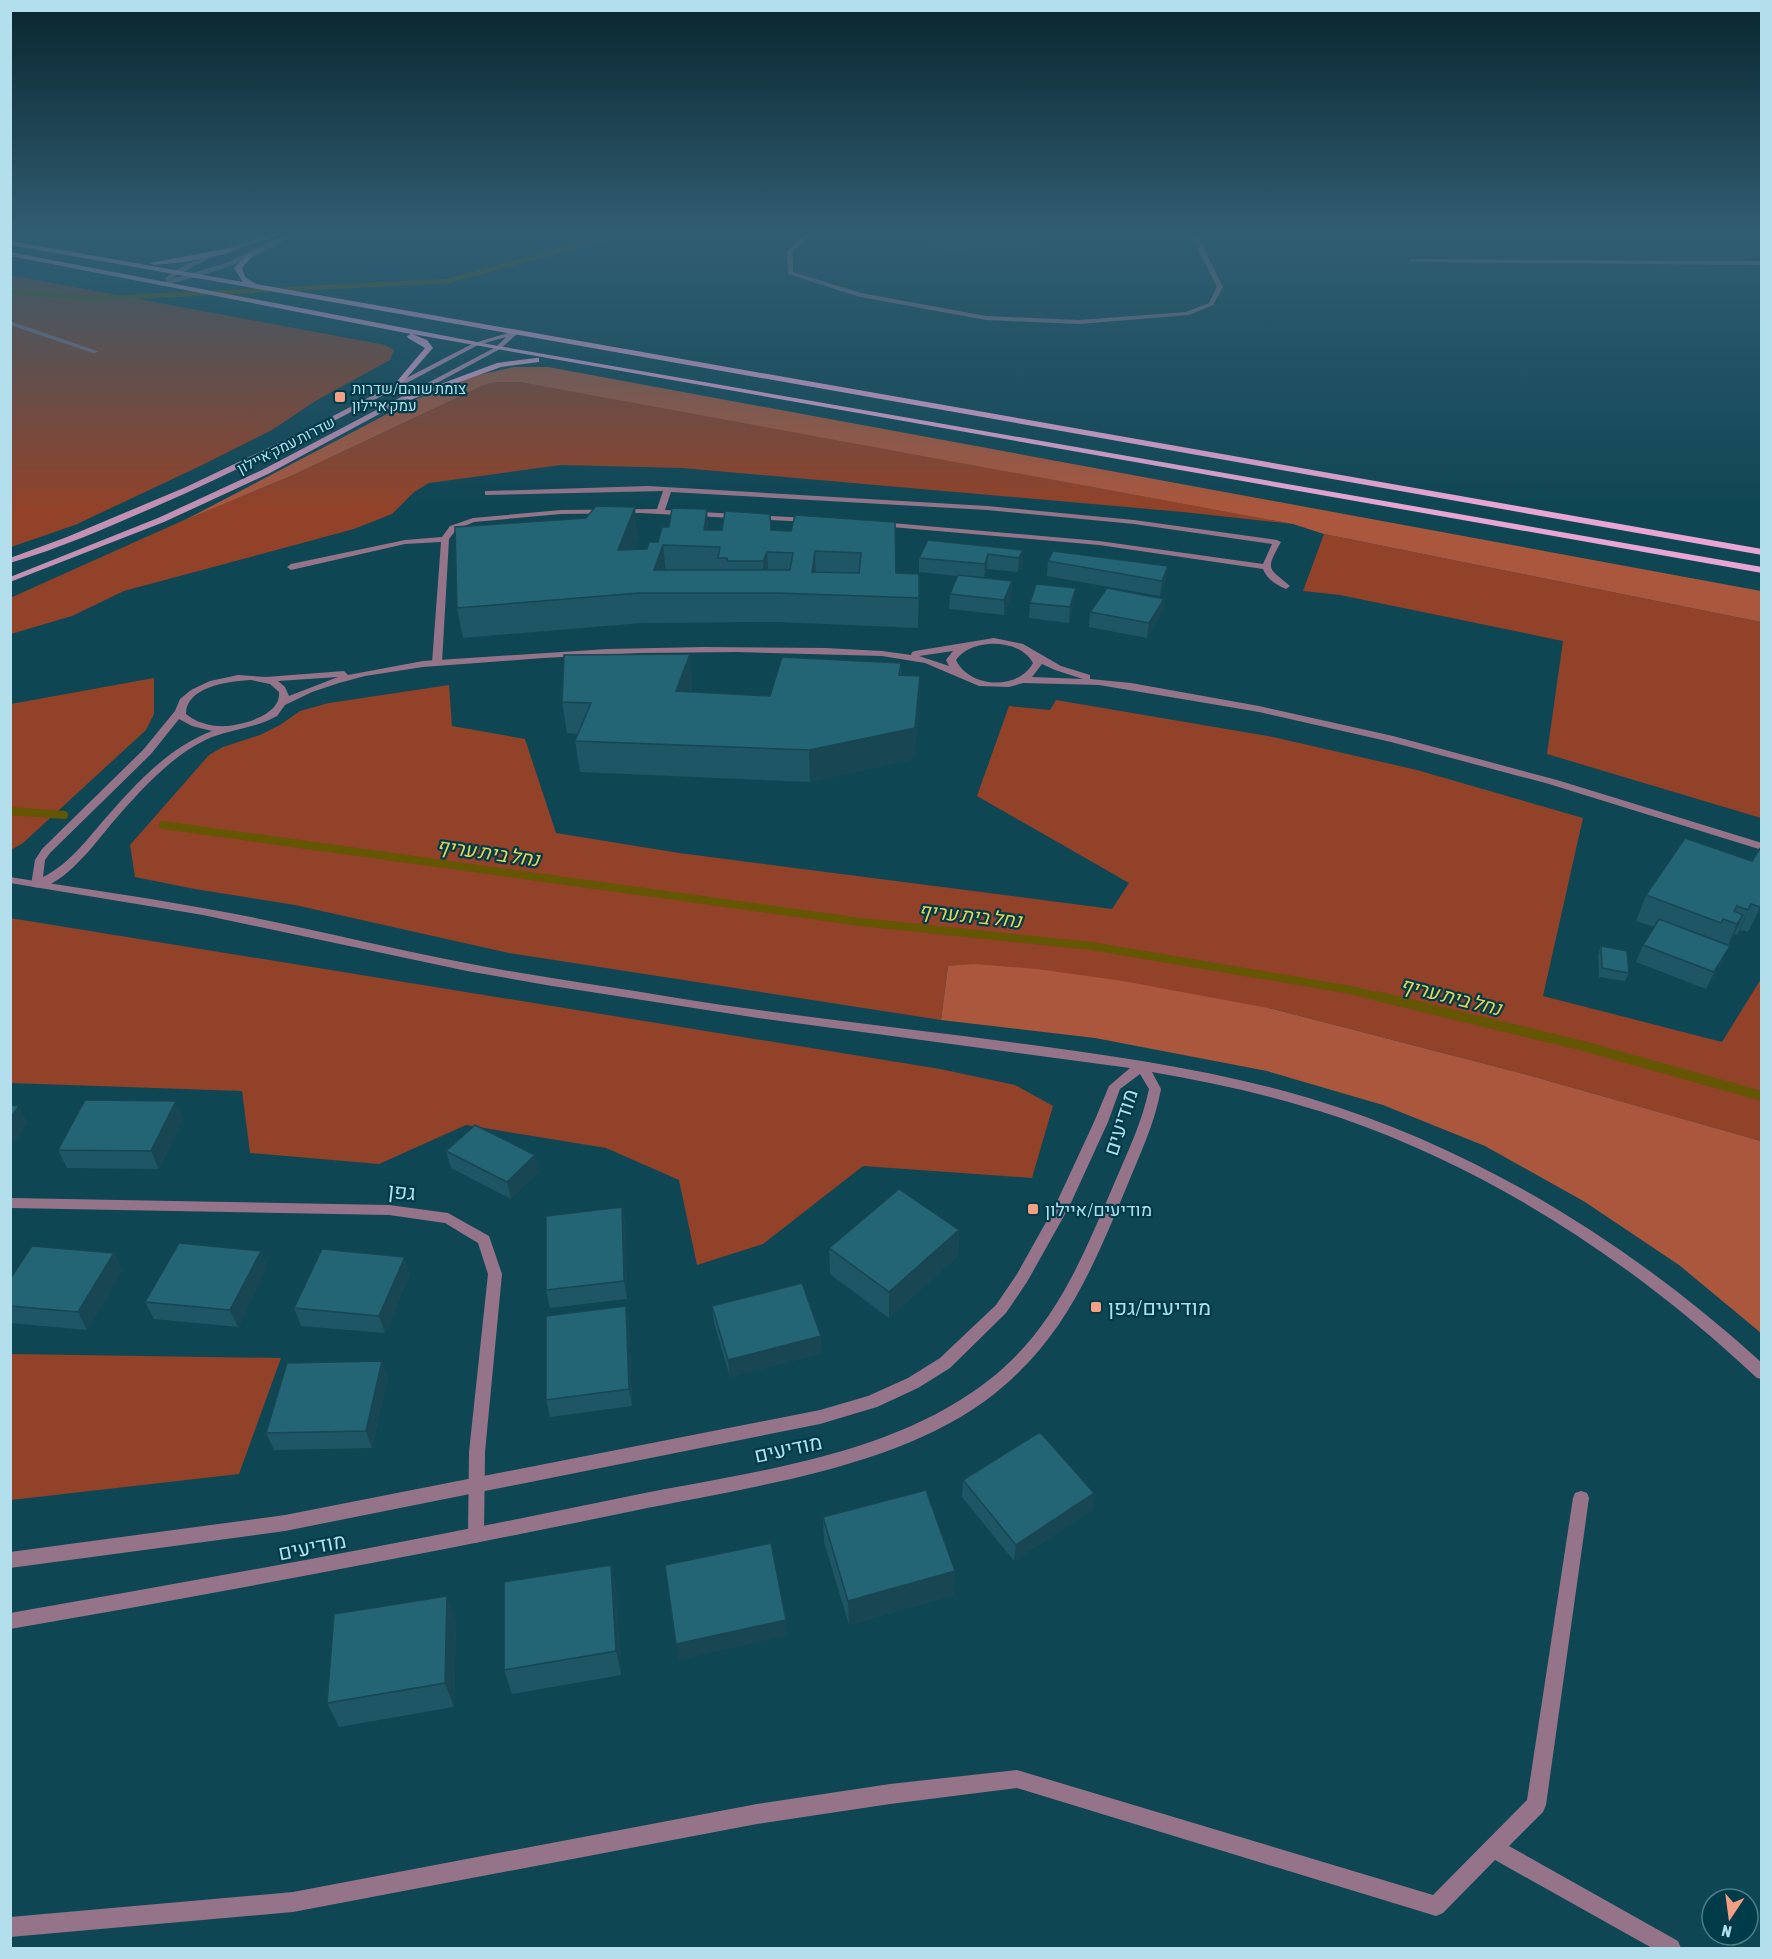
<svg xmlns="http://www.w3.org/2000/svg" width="1772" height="1959" viewBox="0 0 1772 1959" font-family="'Asap Condensed',Heebo,sans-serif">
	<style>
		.green { fill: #914229 }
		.forest { fill: #aa573d }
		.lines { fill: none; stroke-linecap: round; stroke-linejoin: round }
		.stream-far2 { stroke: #645602; stroke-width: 4.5 }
		.stream-far1 { stroke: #645602; stroke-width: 8 }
		.stream { stroke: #645602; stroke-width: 10 }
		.service { fill: #95748a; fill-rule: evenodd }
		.minor { fill: #95748a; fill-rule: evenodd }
		.tertiary { fill: #95748a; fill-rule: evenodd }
		.secondary { fill: #c490b4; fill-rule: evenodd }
		.primary { fill: #e9a6d4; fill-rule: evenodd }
		.wall { fill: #1e5665 }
		.shaded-wall { fill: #184652 }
		.building { fill: #236475; stroke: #184652; stroke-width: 1.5; fill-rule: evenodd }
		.poi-dot { fill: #f39f84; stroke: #003b49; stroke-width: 2 }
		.labels { text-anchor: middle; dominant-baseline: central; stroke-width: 4.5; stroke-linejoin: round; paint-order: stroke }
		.far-poi-label { font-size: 15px; fill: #b3dfed; stroke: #003b49; text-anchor: start }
		.far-street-label { font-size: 15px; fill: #b3dfed; stroke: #003b49 }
		.poi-label { font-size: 18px; fill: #b3dfed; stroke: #003b49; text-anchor: start }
		.water-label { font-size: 20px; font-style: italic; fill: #e9d152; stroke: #003b49 }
		.near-street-label { font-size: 21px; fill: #b3dfed; stroke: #003b49 }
		.near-poi-label { font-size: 21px; fill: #b3dfed; stroke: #003b49; text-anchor: start }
	</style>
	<rect width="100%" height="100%" fill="#0f4654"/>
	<path class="green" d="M 10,275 L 385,345 L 394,350 L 390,360 L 317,400 L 272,430 L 198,467 L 75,525 L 11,547 Z
		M 496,382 L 520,382 L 570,390 L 1293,524 L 1183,512 L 682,468 L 561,465 L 429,483 L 414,492 L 392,514 L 354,529 L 124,591 L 72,616 L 11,634 L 10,598 L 184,520 L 291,476 L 484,385 Z
		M 1324,534 L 1761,622 L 1761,818 L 1547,754 L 1563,641 L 1340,595 L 1303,591 Z
		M 154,678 L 154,714 L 146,730 L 23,843 L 11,850 L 11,704 Z
		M 449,685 L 452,726 L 525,739 L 556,833 L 679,853 L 1112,909 L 1129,883 L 977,796 L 1009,706 L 1050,710 L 1056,700 L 1273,737 L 1417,770 L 1583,818 L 1543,996 L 1722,1042 L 1761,979 L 1761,1141 L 1524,1074 L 1273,1009 L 948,966 L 941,1020 L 509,953 L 295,905 L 195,889 L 135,877 L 130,845 L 209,755 L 223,747 L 260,735 L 280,725 L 300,711 L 329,703 Z
		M 10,918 L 940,1069 L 1015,1085 L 1053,1106 L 1032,1178 L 863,1166 L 763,1244 L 697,1265 L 679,1180 L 606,1148 L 466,1125 L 379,1164 L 250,1153 L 242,1091 L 11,1083 Z
		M 10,1354 L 11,1354 L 281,1358 L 239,1474 L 11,1500 Z"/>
	<path class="forest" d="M 514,367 L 548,367 L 1761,591 L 1761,622 L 1324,534 L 1293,524 L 520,382 L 496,382 L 484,385 L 291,476 L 185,520 L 412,401 L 474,376 Z
		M 974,964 L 1037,969 L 1123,981 L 1273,1009 L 1524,1074 L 1761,1141 L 1761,1333 L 1679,1265 L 1585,1202 L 1485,1146 L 1383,1105 L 1267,1071 L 1095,1038 L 941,1020 L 948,966 Z"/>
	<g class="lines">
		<path class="stream-far2" d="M 10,291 L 89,299 L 448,281 L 625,233"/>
		<path class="stream-far1" d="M 10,811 L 64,815
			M 163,825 L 861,922 L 1091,946 L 1351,990 L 1383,998"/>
		<path class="stream" d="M 1377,996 L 1583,1046 L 1762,1096"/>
		<path class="service" d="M 10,321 L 97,351 L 98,352 L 93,353 L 10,325 Z
			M 648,486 L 987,506 L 1134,520 L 1277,540 L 1281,542 C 1265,571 1268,567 1290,586 L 1286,589 C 1276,585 1267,579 1263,569 L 1099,545 L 880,526 L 876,524 L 880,522 L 1099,541 L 1263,564 L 1272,544 L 1134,524 L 987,510 L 671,492 L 665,510 L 808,518 L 812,520 L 808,522 L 641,513 L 561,514 L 474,522 L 456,530 L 449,539 L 442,663 L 437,666 L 432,663 L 441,542 L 405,544 L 291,570 L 287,567 L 291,564 L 405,540 L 442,537 L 450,526 L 473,518 L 561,510 L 657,509 L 663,491 L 485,495 L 485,491 L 488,491 Z
			M 1581,1491 L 1587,1493 L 1589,1498 L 1546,1805 L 1543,1812 L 1509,1846 L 1678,1941 L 1681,1948 L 1652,1948 L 1495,1860 L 1443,1913 L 1436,1916 L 1017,1788 L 890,1804 L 757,1824 L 293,1912 L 10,1937 L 10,1917 L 293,1892 L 757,1804 L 890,1784 L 1017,1770 L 1433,1895 L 1527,1800 L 1573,1498 L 1575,1493 Z"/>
		<path class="minor" d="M 278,233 L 284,234 L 208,259 L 168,280 L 226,263 L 288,233 L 295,233 C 257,261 206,275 161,286 L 158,284 L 167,281 L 165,278 C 198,254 239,244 278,233 Z
			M 806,233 L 812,233 L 793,251 L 793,272 L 861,293 L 986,316 L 1079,320 L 1186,312 L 1209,303 L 1217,287 L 1190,233 L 1196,233 L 1223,287 L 1213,305 L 1189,315 L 1079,324 L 986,320 L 860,297 L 788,274 L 787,251 Z
			M 1412,259 L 1762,261 L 1762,265 L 1410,262 Z
			M 994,638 L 1023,644 L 1061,666 L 1090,675 L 1090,679 L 1131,683 L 1259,706 L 1393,736 L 1557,780 L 1762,843 L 1762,850 L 1549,784 L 1391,742 L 1259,712 L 1099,685 L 1023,683 L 1009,687 L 979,686 L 925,663 L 882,656 L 737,652 L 640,653 L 543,658 L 423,667 L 365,676 L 339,683 L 312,692 L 285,705 L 277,716 L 269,720 C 251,728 231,730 212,737 C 172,754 140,791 112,823 C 97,841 59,893 33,887 L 31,885 L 35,860 L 42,849 L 143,750 L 175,711 L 180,699 L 191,690 L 210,681 L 238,675 L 266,677 L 344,671 L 348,675 L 423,661 L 608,649 L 704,647 L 825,648 L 882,651 L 911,655 L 912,652 L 915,651 ZM 988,644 C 1005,643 1024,647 1033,663 C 1018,691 969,688 956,660 C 964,649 974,646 988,644 ZM 953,651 L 946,660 L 949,666 L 919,656 ZM 1042,664 L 1055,670 L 1083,679 L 1032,677 ZM 338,677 L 289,696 L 285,687 L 278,681 ZM 251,680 L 270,684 L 279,692 C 281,715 245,724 227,726 C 213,727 196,723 186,714 C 186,687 228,681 251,680 ZM 179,719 L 192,726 L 212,731 C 167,748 134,786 103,821 C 85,842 69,864 43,877 L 45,860 L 50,853 L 151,754 Z
			M 10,1198 L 389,1205 L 448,1213 L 489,1236 L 502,1274 L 485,1452 L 484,1535 L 482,1540 L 476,1543 L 470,1540 L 468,1535 L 469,1452 L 488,1274 L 478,1243 L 445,1223 L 389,1215 L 10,1208 Z"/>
		<path class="tertiary" d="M 10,877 C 84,889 157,899 230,913 C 309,928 387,948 466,963 C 536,977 607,986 677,998 C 790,1016 904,1028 1017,1043 C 1115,1056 1214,1070 1309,1098 C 1479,1149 1631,1244 1762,1363 L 1762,1379 L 1757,1378 C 1636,1265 1497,1172 1341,1118 C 1279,1097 1216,1083 1152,1072 L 1161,1089 C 1155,1123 1140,1154 1127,1186 C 1091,1272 1063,1343 985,1401 C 890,1470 746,1487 633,1511 C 426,1554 218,1593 10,1629 L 10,1613 C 217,1577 424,1539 630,1496 C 743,1473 874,1459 971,1393 C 1050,1340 1078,1268 1114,1184 C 1127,1153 1142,1123 1149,1089 L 1140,1074 L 1120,1089 L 1108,1122 L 1069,1207 L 1027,1282 L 1006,1313 L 950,1368 L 918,1388 L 877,1407 L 820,1424 L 285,1531 L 10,1568 L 10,1552 L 285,1515 L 820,1410 L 868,1396 L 908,1378 L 940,1358 L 996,1305 L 1017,1274 L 1055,1206 L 1094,1122 L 1109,1086 L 1130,1068 L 758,1018 L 546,985 L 467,971 L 203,915 L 10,883 Z"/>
		<path class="secondary" d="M 515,331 L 518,333 L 517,334 L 500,349 L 268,474 L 164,522 L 10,582 L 10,577 L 158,518 L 262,470 L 496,347 L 506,337 L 478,345 C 373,401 268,457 159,505 C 111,526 61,548 10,563 L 10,558 L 67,537 L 186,487 L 302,432 L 474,343 Z"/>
		<path class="primary" d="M 10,241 L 243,282 L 234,268 L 249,253 L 253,255 L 242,268 L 245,277 L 256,284 L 1762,549 L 1762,555 L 10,245 Z
			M 230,248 L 233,252 L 185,262 L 154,265 L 150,263 Z
			M 10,252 L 498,346 L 1762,567 L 1762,573 L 412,334 L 427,340 L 433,348 L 397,389 L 393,386 L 425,348 L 408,338 L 407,336 L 411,334 L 10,256 Z
			M 536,358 L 539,358 L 539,362 L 501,367 L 410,400 L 403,398 L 497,363 Z"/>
	</g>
	<path class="wall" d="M 927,233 L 1042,233 L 1041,248 L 965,248 L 965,251 L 949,251 L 949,248 L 928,248 Z
		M 795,515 L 896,573 L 919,574 L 918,628 L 779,622 L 642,623 L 463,638 L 457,608 L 638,535 L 633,550 L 647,549 L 709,530 L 771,530 L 791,531 Z
		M 1023,550 L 1023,565 L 1018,572 L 987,569 L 984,578 L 1012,581 L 1011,596 L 1004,615 L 949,609 L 950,594 L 957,576 L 919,572 L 919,558 Z
		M 1048,561 L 1166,581 L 1160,596 L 1047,576 Z
		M 1076,588 L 1074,603 L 1069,623 L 1029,618 L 1030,603 Z
		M 1164,599 L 1162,614 L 1147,638 L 1089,627 L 1090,612 Z
		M 690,654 L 692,684 L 690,692 L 770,696 L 901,663 L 901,676 L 920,676 L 919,707 L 914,759 L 810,782 L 580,772 L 575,741 L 578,734 L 567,733 L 562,702 Z
		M 1685,838 L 1761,909 L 1748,932 L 1740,930 L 1737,935 L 1735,934 L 1729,945 L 1722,963 L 1706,989 L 1636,962 L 1643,945 L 1654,927 L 1636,921 L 1646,895 Z
		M 1601,946 L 1629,973 L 1625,981 L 1599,977 L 1598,955 Z
		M 183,1118 L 159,1169 L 67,1168 L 58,1150 Z
		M 446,1151 L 539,1172 L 511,1199 L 451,1168 Z
		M 622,1207 L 625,1225 L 627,1299 L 550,1308 L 546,1290 Z
		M 959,1230 L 958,1256 L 889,1318 L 830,1274 L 829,1248 Z
		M 261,1251 L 267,1268 L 238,1327 L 154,1319 L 145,1302 Z
		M 114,1253 L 122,1271 L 87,1330 L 10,1323 L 10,1279 Z
		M 410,1274 L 385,1333 L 301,1326 L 294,1308 Z
		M 626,1306 L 629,1324 L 632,1406 L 550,1417 L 546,1400 Z
		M 712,1306 L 822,1353 L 730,1377 L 714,1323 Z
		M 388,1378 L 372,1448 L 274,1450 L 266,1433 Z
		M 963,1480 L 1094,1493 L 1092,1510 L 1014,1561 L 962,1497 Z
		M 823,1517 L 955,1571 L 953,1595 L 849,1625 L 824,1542 Z
		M 611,1565 L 616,1590 L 621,1675 L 512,1694 L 504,1670 Z
		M 456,1620 L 454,1707 L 339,1727 L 327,1703 Z"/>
	<path class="shaded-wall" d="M 635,507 L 638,535 L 622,579 L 618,550 Z
		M 707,509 L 709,537 L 704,530 Z
		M 663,545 L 666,574 L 654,570 Z
		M 1023,550 L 1023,565 L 1018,572 L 1019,558 Z
		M 815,551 L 816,580 L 812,572 Z
		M 767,552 L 769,581 L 764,591 L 763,561 Z
		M 988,554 L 987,569 L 984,579 L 985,564 Z
		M 1168,566 L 1166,581 L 1160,596 L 1162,581 Z
		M 1012,581 L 1011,596 L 1004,615 L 1004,600 Z
		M 1076,588 L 1074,603 L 1069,623 L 1070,607 Z
		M 1164,599 L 1162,614 L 1147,638 L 1149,623 Z
		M 690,654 L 692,684 L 679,722 L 676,691 Z
		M 920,676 L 919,707 L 914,759 L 810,782 L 809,750 Z
		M 1751,904 L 1740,930 L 1737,935 L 1748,910 Z
		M 1761,904 L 1761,909 L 1748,932 L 1760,907 Z
		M 1743,915 L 1732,940 L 1726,950 L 1737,924 Z
		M 1730,946 L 1722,963 L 1706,989 L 1714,972 Z
		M 176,1101 L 183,1118 L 159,1169 L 151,1151 Z
		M 19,1106 L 28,1123 L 10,1149 L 10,1118 Z
		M 535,1155 L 539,1172 L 511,1199 L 507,1182 Z
		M 622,1207 L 625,1225 L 627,1299 L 624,1281 Z
		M 959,1230 L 958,1256 L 889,1318 L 889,1292 Z
		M 261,1251 L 267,1268 L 238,1327 L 230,1310 Z
		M 114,1253 L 122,1271 L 87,1330 L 78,1312 Z
		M 405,1257 L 410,1274 L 385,1333 L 379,1316 Z
		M 626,1306 L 629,1324 L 632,1406 L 629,1389 Z
		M 821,1336 L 822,1353 L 730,1377 L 728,1360 Z
		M 382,1361 L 388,1378 L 372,1448 L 366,1431 Z
		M 1094,1493 L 1092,1510 L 1014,1561 L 1016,1545 Z
		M 611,1565 L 616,1590 L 621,1675 L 616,1651 Z
		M 955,1571 L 953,1595 L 849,1625 L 848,1601 Z
		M 447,1596 L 456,1620 L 454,1707 L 445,1683 Z
		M 786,1620 L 787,1636 L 679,1660 L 676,1644 Z"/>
	<path class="building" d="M 950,233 L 965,233 L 966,234 L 950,234 Z
		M 596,506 L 635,507 L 618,550 L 647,549 L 649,542 L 658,542 L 662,527 L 669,527 L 672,508 L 707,509 L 704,530 L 722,530 L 725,511 L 770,514 L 771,530 L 791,531 L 795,515 L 895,522 L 896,573 L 919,574 L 919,598 L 777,593 L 639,593 L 457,608 L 455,527 L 586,518 ZM 663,545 L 720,547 L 718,558 L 727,558 L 728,561 L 763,561 L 767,552 L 793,553 L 790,570 L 654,570 ZM 815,551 L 861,553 L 859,573 L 812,572 Z
		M 928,540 L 1023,550 L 1019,558 L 988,554 L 985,564 L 919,558 Z
		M 1053,551 L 1168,566 L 1162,581 L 1048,561 Z
		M 958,575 L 1012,581 L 1004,600 L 950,594 Z
		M 1036,584 L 1076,588 L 1070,607 L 1030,603 Z
		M 1107,588 L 1164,599 L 1149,623 L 1090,612 Z
		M 690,654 L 676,691 L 770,696 L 782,657 L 901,663 L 899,675 L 920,676 L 915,728 L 809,750 L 575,741 L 591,703 L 562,702 L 564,655 Z
		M 1685,838 L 1752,861 L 1761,847 L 1761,904 L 1760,907 L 1751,904 L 1748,910 L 1737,906 L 1734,911 L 1743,915 L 1737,924 L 1723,919 L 1721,923 L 1646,895 Z
		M 1659,919 L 1730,946 L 1714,972 L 1643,945 Z
		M 1601,946 L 1627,951 L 1629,973 L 1602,968 Z
		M 85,1100 L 176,1101 L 151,1151 L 58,1150 Z
		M 10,1105 L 19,1106 L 10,1118 Z
		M 475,1125 L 535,1155 L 507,1182 L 446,1151 Z
		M 899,1189 L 959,1230 L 889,1292 L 829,1248 Z
		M 622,1207 L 624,1281 L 546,1290 L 546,1216 Z
		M 179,1243 L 261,1251 L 230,1310 L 145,1302 Z
		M 32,1246 L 114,1253 L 78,1312 L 10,1306 L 10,1279 Z
		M 322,1249 L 405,1257 L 379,1316 L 294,1308 Z
		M 802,1283 L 821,1336 L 728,1360 L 712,1306 Z
		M 626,1306 L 629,1389 L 546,1400 L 546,1316 Z
		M 382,1361 L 366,1431 L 266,1433 L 287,1363 Z
		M 1040,1432 L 1094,1493 L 1016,1545 L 963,1480 Z
		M 926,1490 L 955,1571 L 848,1601 L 823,1517 Z
		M 771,1543 L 786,1620 L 676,1644 L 665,1565 Z
		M 611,1565 L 616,1651 L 504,1670 L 504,1582 Z
		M 447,1596 L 445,1683 L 327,1703 L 334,1614 Z"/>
	<linearGradient id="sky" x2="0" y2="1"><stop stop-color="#08262e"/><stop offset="0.46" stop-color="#315d72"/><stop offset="1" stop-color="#315d72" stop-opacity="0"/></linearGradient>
	<rect width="1772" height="507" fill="url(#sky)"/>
	<g class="poi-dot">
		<rect x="334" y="391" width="12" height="12" rx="3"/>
		<rect x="1027" y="1203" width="12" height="12" rx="3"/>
		<rect x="1090" y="1301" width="12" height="12" rx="3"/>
	</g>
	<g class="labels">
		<g class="far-poi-label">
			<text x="352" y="388">צומת שוהם/שדרות<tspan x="352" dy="17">עמק איילון</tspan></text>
		</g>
		<g class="far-street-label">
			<text transform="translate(286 445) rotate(-27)">שדרות עמק איילון</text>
		</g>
		<g class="poi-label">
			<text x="1045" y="1209">מודיעים/איילון</text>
		</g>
		<g class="water-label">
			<text transform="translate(488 852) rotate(8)">נחל בית עריף</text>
			<text transform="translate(970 915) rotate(6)">נחל בית עריף</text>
			<text transform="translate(1451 996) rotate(14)">נחל בית עריף</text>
		</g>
		<g class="near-street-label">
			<text transform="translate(1120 1122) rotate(-72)">מודיעים</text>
			<text transform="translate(402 1191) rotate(6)">גפן</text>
			<text transform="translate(788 1448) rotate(-12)">מודיעים</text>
			<text transform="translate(312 1546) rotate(-11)">מודיעים</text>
		</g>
		<g class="near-poi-label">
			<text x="1108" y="1307">מודיעים/גפן</text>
		</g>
	</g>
	<rect width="1772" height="1959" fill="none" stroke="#b3dfed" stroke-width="24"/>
	<g transform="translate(1730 1917) rotate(193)"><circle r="28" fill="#003b49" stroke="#487d8b" stroke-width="1.5"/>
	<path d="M0-4.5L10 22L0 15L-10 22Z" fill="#f39f84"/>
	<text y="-9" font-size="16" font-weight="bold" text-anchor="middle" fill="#b3dfed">N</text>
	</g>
</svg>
